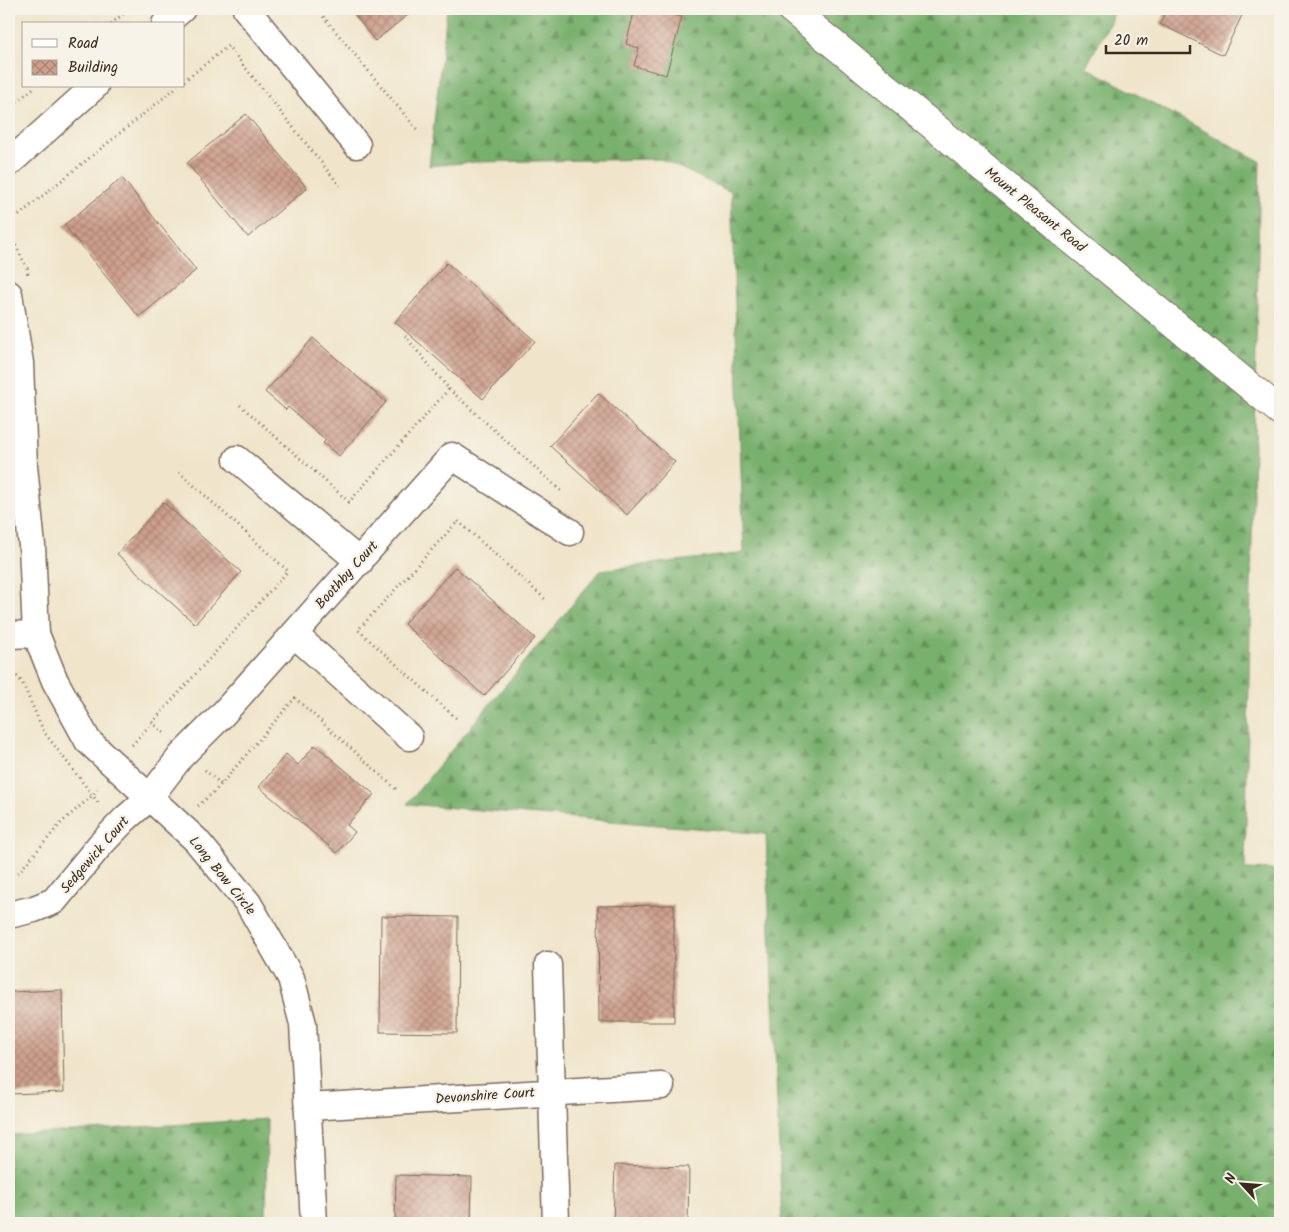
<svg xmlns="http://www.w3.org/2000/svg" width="1289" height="1232" viewBox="0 0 1289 1232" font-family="Kalam,sans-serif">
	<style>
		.forest { fill: url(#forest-firs); stroke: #5a6d46 }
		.building { fill: url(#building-cross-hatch) }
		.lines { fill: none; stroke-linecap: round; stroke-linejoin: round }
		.street-casing { stroke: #7a6b5b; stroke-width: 29 }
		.secondary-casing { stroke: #7a6b5b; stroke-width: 30 }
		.path { stroke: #7a6b5b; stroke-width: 3; stroke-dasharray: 1 4; stroke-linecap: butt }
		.street { stroke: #fff; stroke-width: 26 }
		.secondary { stroke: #fff; stroke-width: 28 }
		.labels { text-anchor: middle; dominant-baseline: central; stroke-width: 4.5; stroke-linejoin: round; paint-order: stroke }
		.street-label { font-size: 14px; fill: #3b2a1e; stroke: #f7f3e8 }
	</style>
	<defs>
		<pattern id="forest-firs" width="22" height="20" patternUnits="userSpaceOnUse" patternTransform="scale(1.25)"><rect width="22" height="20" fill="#78b06d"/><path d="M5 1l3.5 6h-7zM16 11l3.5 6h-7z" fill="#648f59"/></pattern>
		<pattern id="building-cross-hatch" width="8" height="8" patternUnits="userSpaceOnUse" patternTransform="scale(1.25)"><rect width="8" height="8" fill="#ce9f8c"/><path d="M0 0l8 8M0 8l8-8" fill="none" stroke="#a88272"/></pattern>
	</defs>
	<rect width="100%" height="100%" fill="#f7f3e8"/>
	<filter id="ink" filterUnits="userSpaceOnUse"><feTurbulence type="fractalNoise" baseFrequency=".02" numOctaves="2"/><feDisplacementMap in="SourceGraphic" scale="10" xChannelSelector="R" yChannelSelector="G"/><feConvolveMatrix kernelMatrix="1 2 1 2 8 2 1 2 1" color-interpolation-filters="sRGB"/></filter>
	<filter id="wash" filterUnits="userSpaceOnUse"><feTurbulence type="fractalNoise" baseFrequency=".0096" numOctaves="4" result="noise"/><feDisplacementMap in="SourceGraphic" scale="20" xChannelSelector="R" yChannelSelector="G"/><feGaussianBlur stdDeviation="1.12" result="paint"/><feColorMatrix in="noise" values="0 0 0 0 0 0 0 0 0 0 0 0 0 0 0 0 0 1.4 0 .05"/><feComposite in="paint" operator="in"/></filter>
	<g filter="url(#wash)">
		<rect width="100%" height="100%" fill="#f0e5cb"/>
		<path class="forest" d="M 447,9 L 874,9 L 877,11 L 879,9 L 1117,9 L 1086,67 L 1260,161 L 1245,869 L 1280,870 L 1280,1223 L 782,1223 L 766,834 L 407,804 L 601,570 L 744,553 L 731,192 L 661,159 L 474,162 L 429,166 Z
			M 267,1119 L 266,1223 L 9,1223 L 9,1135 Z"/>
		<g id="blocks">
			<path class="building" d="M 350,9 L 415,9 L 375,41 Z
				M 635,9 L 653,9 L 682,17 L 666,75 L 634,66 L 639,48 L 626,44 Z
				M 1167,9 L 1245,9 L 1223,55 L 1160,24 Z
				M 246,114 L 307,188 L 248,237 L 187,163 Z
				M 122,178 L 196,270 L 139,317 L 64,225 Z
				M 447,263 L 535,341 L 483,399 L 395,322 Z
				M 313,338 L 386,402 L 339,456 L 323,443 L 326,440 L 288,407 L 286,410 L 265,392 Z
				M 598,393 L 675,462 L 627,515 L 550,446 Z
				M 163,502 L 241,572 L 195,624 L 117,554 Z
				M 455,567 L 535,638 L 484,696 L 404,624 Z
				M 315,745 L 374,794 L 347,825 L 355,832 L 337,853 L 259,787 L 286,754 L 298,765 Z
				M 674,905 L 674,1022 L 599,1022 L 598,906 Z
				M 381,916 L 458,917 L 457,1033 L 380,1032 Z
				M 62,990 L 64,1092 L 9,1094 L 9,992 Z
				M 615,1165 L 689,1167 L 688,1223 L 613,1223 Z
				M 396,1175 L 472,1177 L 471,1223 L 395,1223 Z"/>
		</g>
	</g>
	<g filter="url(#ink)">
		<use href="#blocks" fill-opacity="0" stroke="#7a6b5b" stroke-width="1"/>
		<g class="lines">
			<defs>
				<path id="street" d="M 246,9 L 357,145
					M 165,24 L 182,9
					M 9,163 L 95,86
					M 9,294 L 20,363 L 24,466 L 32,546 L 36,634 L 55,681 L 88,741 L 196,840 L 248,903 L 291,978 L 303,1024 L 314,1223
					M 237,459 L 360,562
					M 294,634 L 409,737
					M 9,635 L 36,634
					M 9,915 L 34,909 L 54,901 L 100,845 L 125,819 L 149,798 L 181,756 L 222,715 L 452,456 L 570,532
					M 548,965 L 556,1223
					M 308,1107 L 661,1086"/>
				<path id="secondary" d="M 791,9 L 1280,411"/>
			</defs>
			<use href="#street" class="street-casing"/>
			<use href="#secondary" class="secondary-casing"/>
			<path class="path" d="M 317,9 L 419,132
				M 111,24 L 129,9
				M 184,81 L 228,46 L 340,186
				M 9,108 L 36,86
				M 9,218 L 19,215 L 178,86
				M 9,232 L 27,268 L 28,274
				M 449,389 L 561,491
				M 240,405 L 349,502 L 449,389 L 405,336
				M 9,670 L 14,673 L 22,682 L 44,732 L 100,805
				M 456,718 L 358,630 L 458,521 L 545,599
				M 152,722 L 165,734
				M 132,745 L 288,571 L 178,471
				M 205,770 L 221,784
				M 198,806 L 216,790 L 295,698 L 396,789
				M 18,873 L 62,822 L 93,795 L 99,787"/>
			<use href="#street" class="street"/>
			<use href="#secondary" class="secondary"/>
		</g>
	</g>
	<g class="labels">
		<g class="street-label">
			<text transform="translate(1035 210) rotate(39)">Mount Pleasant Road</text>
			<text transform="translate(347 575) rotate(-48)">Boothby Court</text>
			<text transform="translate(95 855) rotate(-49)">Sedgewick Court</text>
			<text transform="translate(222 876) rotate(51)">Long Bow Circle</text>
			<text transform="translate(485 1096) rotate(-4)">Devonshire Court</text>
		</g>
	</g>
	<rect width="1289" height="1232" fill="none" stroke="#f7f3e8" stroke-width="30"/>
	<rect x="22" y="22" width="162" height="65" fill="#f7f3e8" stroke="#aca397"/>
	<rect x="32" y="39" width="25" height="8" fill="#ffffff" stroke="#aca397"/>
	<text x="68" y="48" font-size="15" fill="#3b2a1e">Road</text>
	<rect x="32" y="60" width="25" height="15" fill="url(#building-cross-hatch)" stroke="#aca397"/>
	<text x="68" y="72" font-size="15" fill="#3b2a1e">Building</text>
	<g transform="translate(1242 1184) rotate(296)" stroke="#f7f3e8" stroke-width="4" paint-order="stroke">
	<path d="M0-4L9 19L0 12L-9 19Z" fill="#3b2a1e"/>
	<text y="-8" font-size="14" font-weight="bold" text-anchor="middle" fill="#3b2a1e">N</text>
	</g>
	<path d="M1106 45v8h84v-8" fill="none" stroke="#3b2a1e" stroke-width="2.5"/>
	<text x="1114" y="45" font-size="15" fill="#3b2a1e" stroke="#f7f3e8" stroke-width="4" paint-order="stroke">20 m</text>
</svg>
